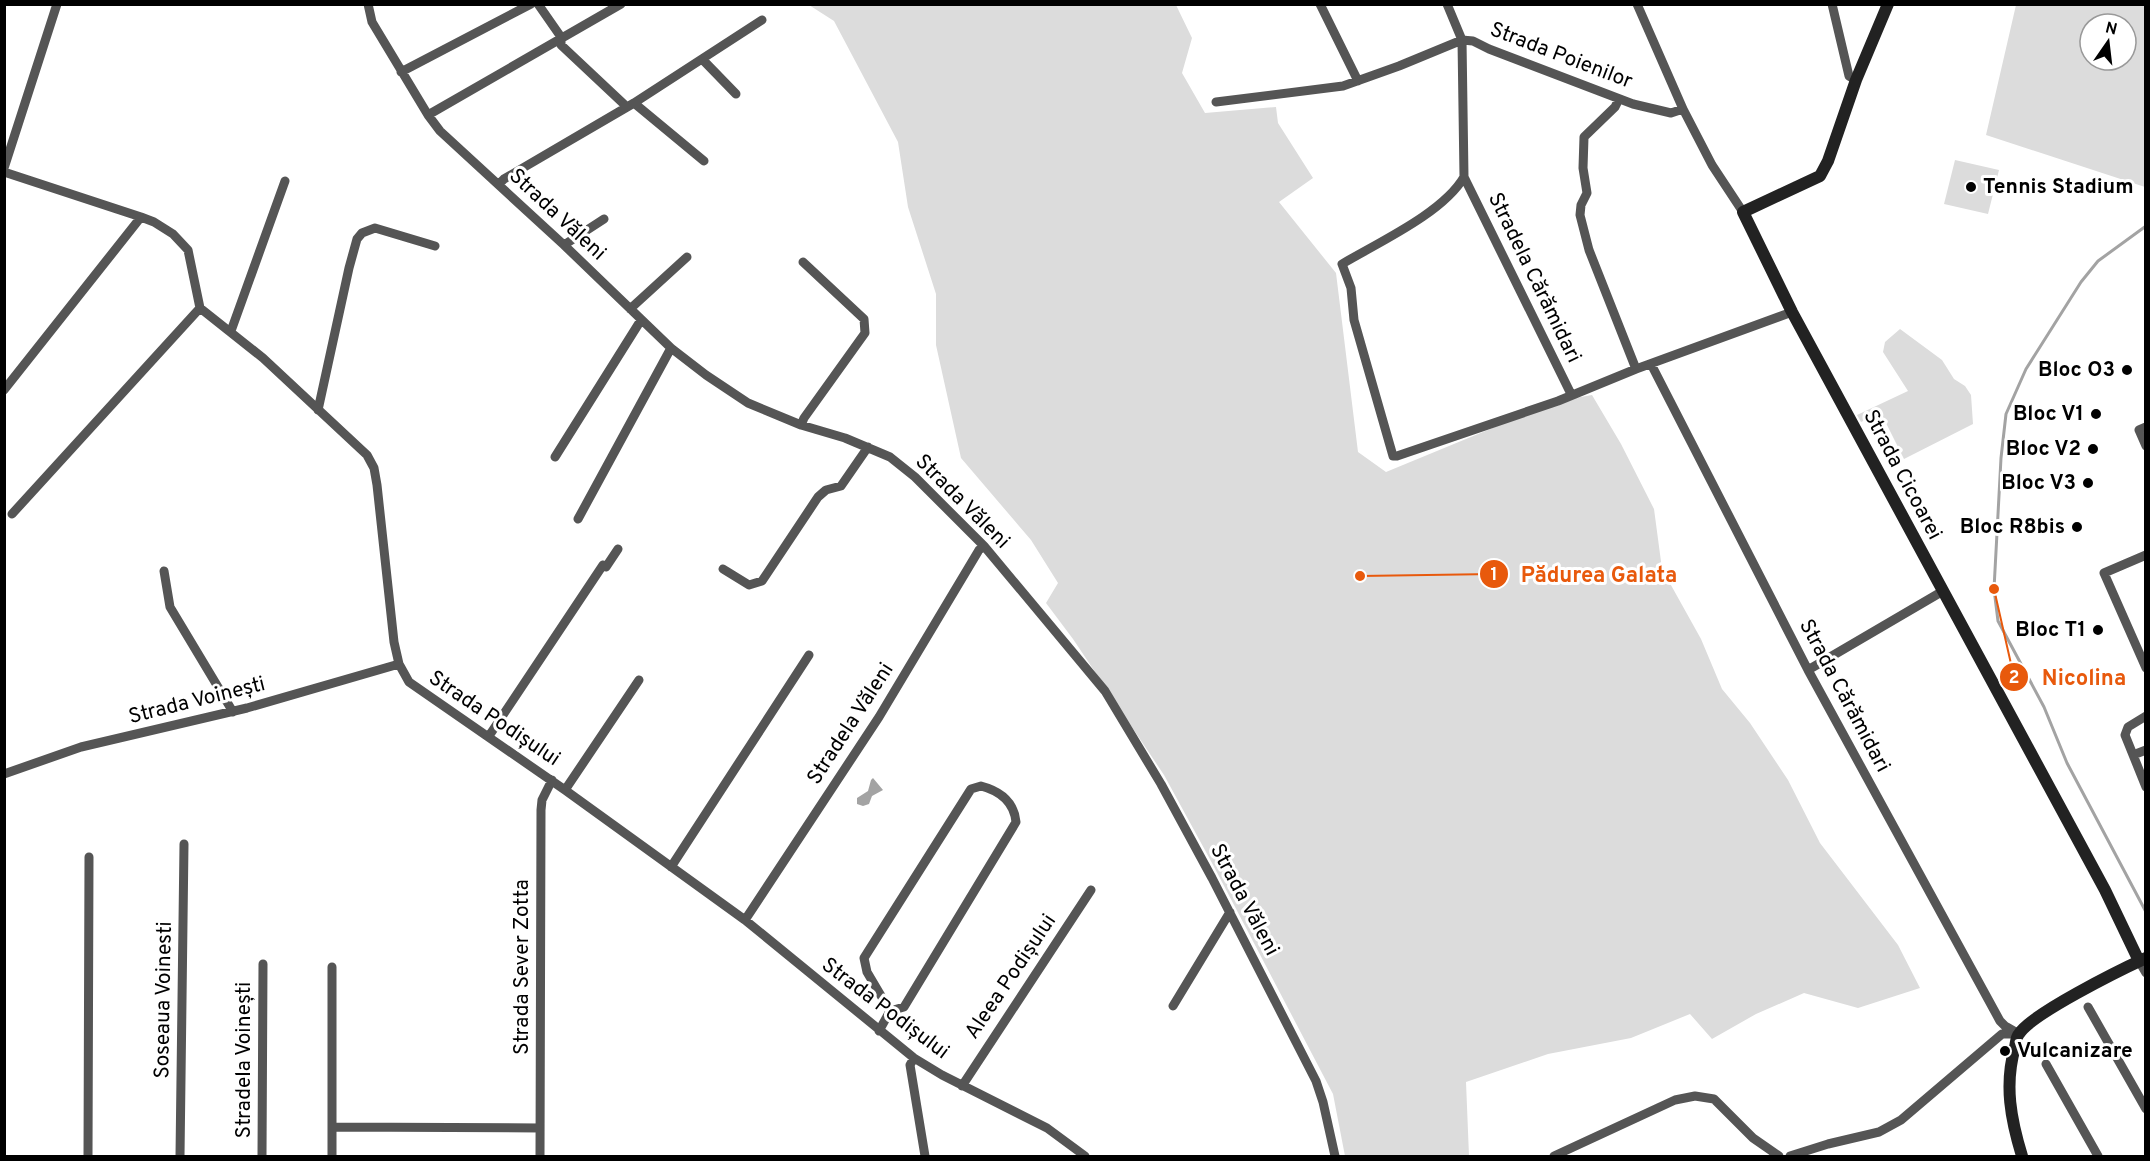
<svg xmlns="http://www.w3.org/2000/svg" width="2150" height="1161" viewBox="0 0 2150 1161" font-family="Overpass,sans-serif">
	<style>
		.green { fill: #dcdcdc; fill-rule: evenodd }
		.water { fill: #a3a3a3 }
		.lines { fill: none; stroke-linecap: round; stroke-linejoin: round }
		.stream { stroke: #a3a3a3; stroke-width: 3 }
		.street { stroke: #555; stroke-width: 9 }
		.secondary { stroke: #222; stroke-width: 12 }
		.poi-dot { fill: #000; stroke: #fff; stroke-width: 2 }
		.labels { text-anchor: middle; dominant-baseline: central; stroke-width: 6; stroke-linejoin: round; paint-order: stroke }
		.street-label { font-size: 21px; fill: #000; stroke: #fff }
		.poi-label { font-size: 21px; font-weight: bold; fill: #000; stroke: #fff; text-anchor: end }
		.leader { fill: none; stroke: #e8590c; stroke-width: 2 }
		.callout-dot { fill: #e8590c; stroke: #fff; stroke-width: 2 }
		.mark-label { font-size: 18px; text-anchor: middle; font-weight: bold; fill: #fff }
		.callout-label { font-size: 22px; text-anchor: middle; font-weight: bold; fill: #e8590c; stroke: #fff; stroke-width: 6; stroke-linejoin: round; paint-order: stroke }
	</style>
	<rect width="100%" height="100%" fill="#fff"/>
	<path class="green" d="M 809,5 L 1176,5 L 1192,38 L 1182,73 L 1205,113 L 1276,107 L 1278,123 L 1313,178 L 1279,202 L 1336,273 L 1358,452 L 1386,472 L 1558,401 L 1592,395 L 1621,444 L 1654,509 L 1662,569 L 1701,639 L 1722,689 L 1750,723 L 1788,780 L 1820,843 L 1898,945 L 1920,988 L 1858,1008 L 1804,993 L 1756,1014 L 1712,1039 L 1690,1014 L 1631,1038 L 1548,1054 L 1466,1082 L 1469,1156 L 1345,1156 L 1333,1094 L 1212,863 L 1164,775 L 1073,639 L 1046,603 L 1058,583 L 1031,540 L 961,458 L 936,345 L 936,294 L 908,207 L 898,142 L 834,21 Z
		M 2016,5 L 2145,5 L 2145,187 L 1986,135 ZM 2090,24 L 2126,24 L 2126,60 L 2090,60 Z
		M 1955,160 L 1999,170 L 1988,214 L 1944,204 Z
		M 1900,329 L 1942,360 L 1954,379 L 1965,386 L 1971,395 L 1973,424 L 1904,459 L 1881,413 L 1861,422 L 1857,415 L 1908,391 L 1883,352 L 1885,342 Z"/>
	<path class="water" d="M 873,778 L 883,790 L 872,796 L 869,804 L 863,806 L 857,804 L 857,798 L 868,791 L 871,780 Z"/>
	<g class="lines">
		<path class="stream" d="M 2146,226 L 2098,261 L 2081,282 L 2026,369 L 2006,414 L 2001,458 L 1994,589 L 1998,621 L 2044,707 L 2067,763 L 2146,912"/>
		<path class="street" d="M 368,4 L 372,22 L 428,115 L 440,131 L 564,245 L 671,348 L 706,375 L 748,403 L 801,425 L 845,438 L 890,457 L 915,477 L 984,546 L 1105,691 L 1161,784 L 1212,878 L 1316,1081 L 1323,1102 L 1335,1156
			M 538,4 L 561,37 L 561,45 L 627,107
			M 1320,4 L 1358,81
			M 1447,4 L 1462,40 L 1464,177 L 1571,394
			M 1637,4 L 1683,109 L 1712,165 L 1743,212
			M 1832,4 L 1849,76 L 1856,80
			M 702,59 L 736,94
			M 401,72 L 531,4
			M 1619,99 L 1615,107 L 1584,137 L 1583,168 L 1587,193 L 1581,205 L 1580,215 L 1589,250 L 1636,369
			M 1216,102 L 1343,86 L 1399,66 L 1462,40 L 1473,41 L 1489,49 L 1633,104 L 1671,113 L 1683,109
			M 634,103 L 704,161
			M 428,115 L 621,4
			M 4,168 L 57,4
			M 4,172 L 141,217 L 154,222 L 173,234 L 188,250 L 200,308 L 263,358 L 367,455 L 374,468 L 377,485 L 394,642 L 399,664 L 409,682 L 565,790 L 745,920 L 914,1058 L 942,1075 L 1047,1128 L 1085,1156
			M 1464,177 C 1443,213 1379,242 1342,264 L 1351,288 L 1354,320 L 1393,456 L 1397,456 L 1558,401 L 1636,369 L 1792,312
			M 499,184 L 504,179 L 634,103 L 762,20
			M 564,245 L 604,219
			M 630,309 L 687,257
			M 231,331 L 285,181
			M 1651,364 L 1808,670 L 2000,1021 L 2005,1026 L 2019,1034
			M 4,390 L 141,217
			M 318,410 L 349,268 L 357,239 L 362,233 L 375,228 L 435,246
			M 801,425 L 804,418 L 865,333 L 864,319 L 803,262
			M 2146,427 L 2139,430 L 2146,446
			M 555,457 L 641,320
			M 12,514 L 200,308
			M 578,519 L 671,348
			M 2146,555 L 2104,573 L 2146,668
			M 723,569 L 749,585 L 762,581 L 818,497 L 826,490 L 841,486 L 868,447
			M 164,571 L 170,607 L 233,712
			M 1808,670 L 1943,591
			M 2146,716 L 2128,727 L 2125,735 L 2146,787
			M 489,736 L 603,565 L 606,567 L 618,549
			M 2133,755 L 2146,750
			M 4,774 L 81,747 L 247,708 L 399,664
			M 981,786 C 1000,791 1014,802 1016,822 L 904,1007 L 890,1011 L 867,972 L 864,958 L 971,789 Z
			M 565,790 L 639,680
			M 671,867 L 809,655
			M 745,920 L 879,717 L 979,550 L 984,546
			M 2139,961 L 2146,973
			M 1173,1006 L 1230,912
			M 2088,1007 L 2146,1109
			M 879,1031 L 890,1011
			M 914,1058 L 910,1065 L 925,1156
			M 2046,1064 L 2098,1156
			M 962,1086 L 1091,890
			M 332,1127 L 540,1128
			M 88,1156 L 89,857
			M 180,1156 L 184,844
			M 262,1156 L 263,964
			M 332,1156 L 332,967
			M 540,1156 L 541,810 L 542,800 L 552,780
			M 1554,1156 L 1675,1100 L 1695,1096 L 1714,1099 L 1753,1138 L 1779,1156
			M 1790,1156 L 1828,1144 L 1879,1132 L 1901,1120 L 2002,1034 L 2016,1034"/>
		<path class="secondary" d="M 1888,4 L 1856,80 L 1828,161 L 1820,176 L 1743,212 L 1792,312 L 2105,890 L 2139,961
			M 2022,1156 C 2011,1120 2004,1085 2015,1047 C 2016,1043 2016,1037 2019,1034 C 2031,1014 2120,970 2146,958"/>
	</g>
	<g class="poi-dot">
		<circle cx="1971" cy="187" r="6"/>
		<circle cx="2127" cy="370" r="6"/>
		<circle cx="2096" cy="414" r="6"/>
		<circle cx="2093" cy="449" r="6"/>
		<circle cx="2088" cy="483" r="6"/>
		<circle cx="2077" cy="527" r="6"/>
		<circle cx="2098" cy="630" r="6"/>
		<circle cx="2005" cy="1051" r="6"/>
	</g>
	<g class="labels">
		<g class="street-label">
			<text transform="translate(1561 56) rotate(21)">Strada Poienilor</text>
			<text transform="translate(557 215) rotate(43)">Strada Văleni</text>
			<text transform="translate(1534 278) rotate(64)">Stradela Cărămidari</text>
			<text transform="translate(1902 475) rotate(62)">Strada Cicoarei</text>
			<text transform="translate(962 502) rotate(45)">Strada Văleni</text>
			<text transform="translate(1844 696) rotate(62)">Strada Cărămidari</text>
			<text transform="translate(197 701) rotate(-14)">Strada Voinești</text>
			<text transform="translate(494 719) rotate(34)">Strada Podișului</text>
			<text transform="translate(851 724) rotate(-57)">Stradela Văleni</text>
			<text transform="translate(1244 900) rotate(62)">Strada Văleni</text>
			<text transform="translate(522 967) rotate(-90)">Strada Sever Zotta</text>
			<text transform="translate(1011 977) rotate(-56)">Aleea Podișului</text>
			<text transform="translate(164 1000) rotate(-89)">Soseaua Voinesti</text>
			<text transform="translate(885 1009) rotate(37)">Strada Podișului</text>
			<text transform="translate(244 1060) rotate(-90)">Stradela Voinești</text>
		</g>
		<g class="poi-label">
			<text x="1983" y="187" text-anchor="start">Tennis Stadium</text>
			<text x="2115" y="370">Bloc O3</text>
			<text x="2084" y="414">Bloc V1</text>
			<text x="2081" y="449">Bloc V2</text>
			<text x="2076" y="483">Bloc V3</text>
			<text x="2065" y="527">Bloc R8bis</text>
			<text x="2086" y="630">Bloc T1</text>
			<text x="2017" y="1051" text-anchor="start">Vulcanizare</text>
		</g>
	</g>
	<path class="leader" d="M1360 576L1494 574M1994 589L2014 677"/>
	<g class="callout-dot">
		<circle cx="1360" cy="576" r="6"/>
		<circle cx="1994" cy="589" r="6"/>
		<circle cx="1494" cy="574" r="15"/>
		<circle cx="2014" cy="677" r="15"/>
	</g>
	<g class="mark-label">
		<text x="1494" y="580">1</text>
		<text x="2014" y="683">2</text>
	</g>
	<g class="callout-label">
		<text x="1599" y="582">Pădurea Galata</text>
		<text x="2084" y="685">Nicolina</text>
	</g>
	<rect width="2150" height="1161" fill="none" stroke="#000000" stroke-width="12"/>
	<g transform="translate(2108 42) rotate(14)"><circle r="28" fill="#ffffff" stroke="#999999" stroke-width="1.5"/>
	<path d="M0-4.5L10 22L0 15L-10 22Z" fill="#000000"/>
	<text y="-9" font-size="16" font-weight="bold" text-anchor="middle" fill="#000000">N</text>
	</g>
</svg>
